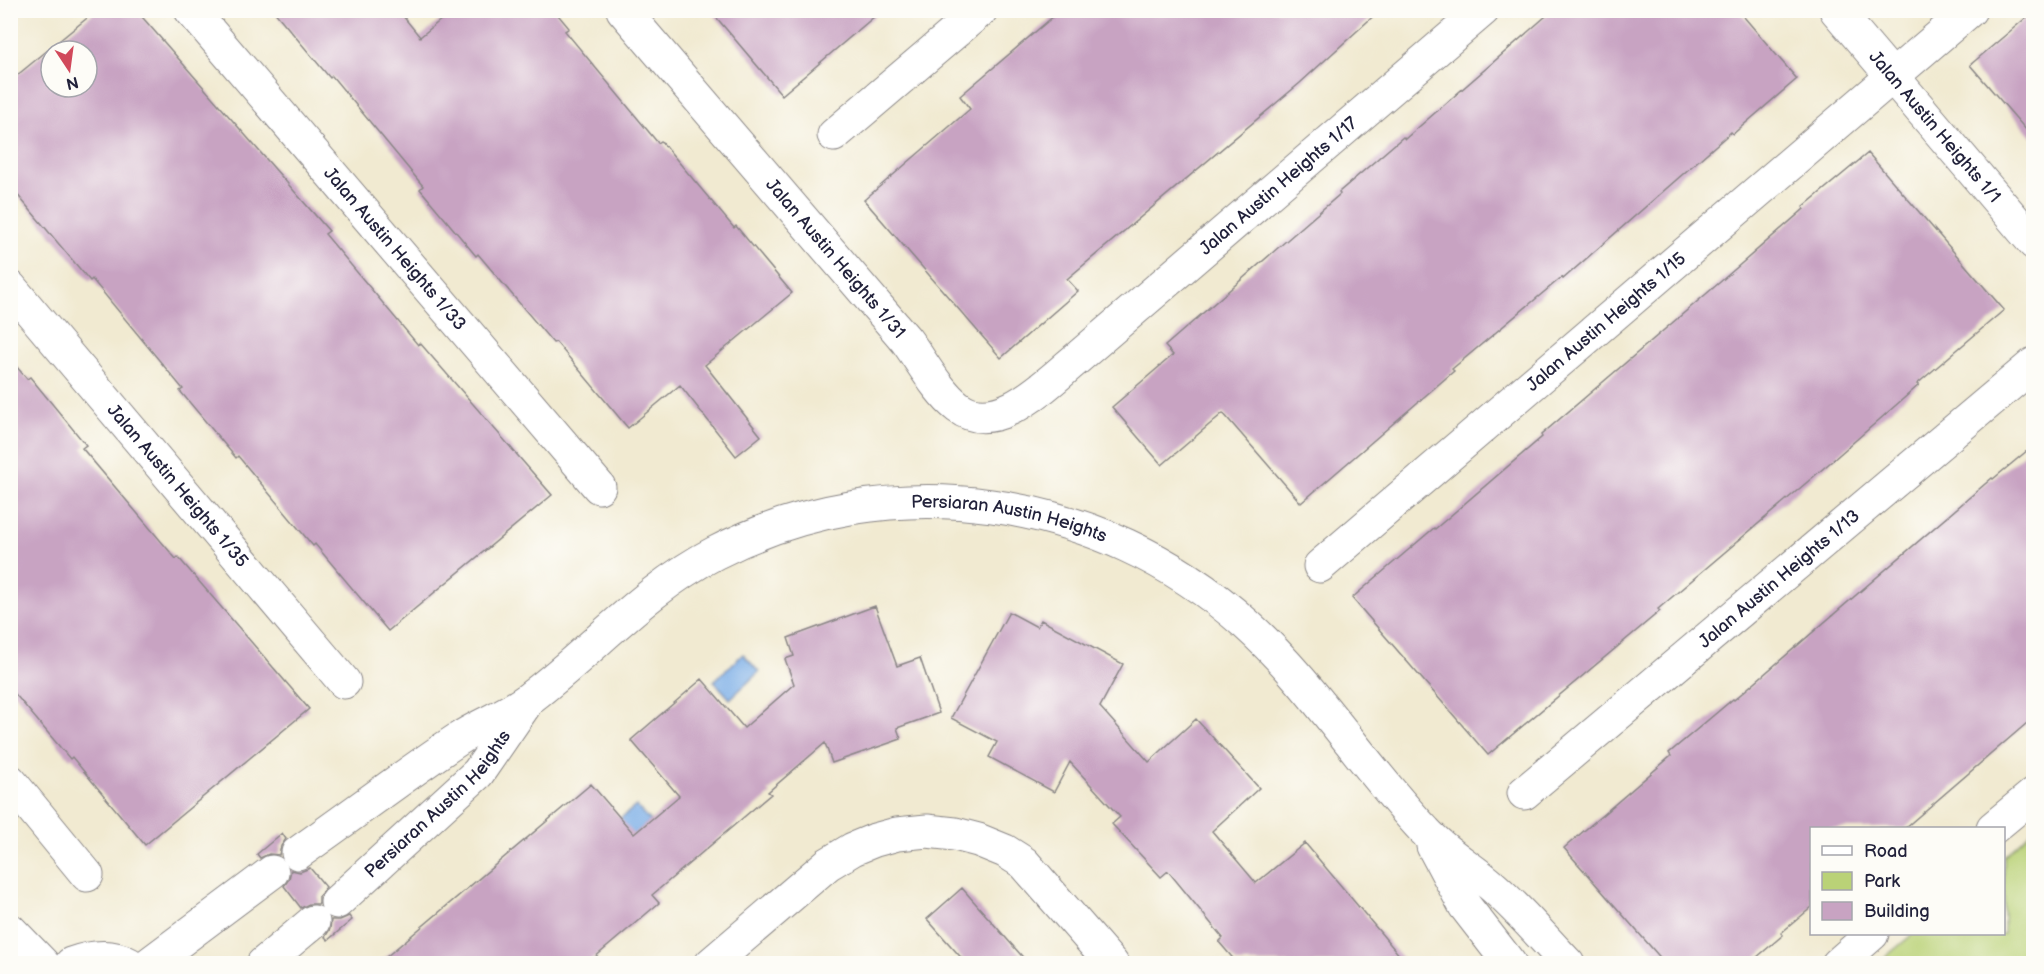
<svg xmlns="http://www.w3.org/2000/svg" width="2044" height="974" viewBox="0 0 2044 974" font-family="'Balsamiq Sans',sans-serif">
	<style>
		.green { fill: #bad277; stroke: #6e7a59; stroke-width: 1.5 }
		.water { fill: #7baee7; stroke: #4e6891; stroke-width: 1.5 }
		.building { fill: #c8a3c2; fill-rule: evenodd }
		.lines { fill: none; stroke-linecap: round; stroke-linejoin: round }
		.minor-casing { stroke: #8a8686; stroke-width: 35 }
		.tertiary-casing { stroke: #8a8686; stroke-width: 35 }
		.minor { stroke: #fff; stroke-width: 33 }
		.tertiary { stroke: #fff; stroke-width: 33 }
		.labels { text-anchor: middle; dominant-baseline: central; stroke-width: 6; stroke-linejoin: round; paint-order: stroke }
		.street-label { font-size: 18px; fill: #22223b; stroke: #fdfcf7 }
	</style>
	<rect width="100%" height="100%" fill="#fdfcf7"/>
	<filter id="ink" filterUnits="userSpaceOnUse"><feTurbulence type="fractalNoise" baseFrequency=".0167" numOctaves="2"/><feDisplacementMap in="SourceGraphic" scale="12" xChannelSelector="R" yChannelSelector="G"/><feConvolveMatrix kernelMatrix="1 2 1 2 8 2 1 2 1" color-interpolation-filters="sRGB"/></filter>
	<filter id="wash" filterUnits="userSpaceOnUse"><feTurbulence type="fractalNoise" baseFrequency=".008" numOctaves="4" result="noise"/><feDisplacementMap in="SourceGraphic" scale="24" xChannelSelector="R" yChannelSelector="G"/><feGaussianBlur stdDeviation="1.35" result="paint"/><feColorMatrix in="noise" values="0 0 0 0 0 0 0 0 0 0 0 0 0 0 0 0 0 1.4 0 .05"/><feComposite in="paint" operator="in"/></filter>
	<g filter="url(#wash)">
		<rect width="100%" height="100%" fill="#f1ead1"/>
		<path class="green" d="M 2033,830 L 2033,963 L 1878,963 L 1913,934 L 2004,934 L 2004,856 Z"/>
		<path class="water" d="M 743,654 L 759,672 L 730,699 L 714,681 Z
			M 636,806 L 650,821 L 614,852 L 621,818 Z"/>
		<g id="blocks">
			<path class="building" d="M 97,10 L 136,10 L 329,231 L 325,234 L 418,345 L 420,343 L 552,495 L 388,631 L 315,544 L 313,546 L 238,456 L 236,458 L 180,391 L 183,389 L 92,279 L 90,281 L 10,186 L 10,81 ZM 51,51 L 87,51 L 87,87 L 51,87 Z
				M 273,10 L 398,10 L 420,37 L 453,10 L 554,10 L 569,28 L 565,31 L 658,143 L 661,141 L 734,228 L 736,226 L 792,293 L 705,365 L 761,436 L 736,456 L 680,385 L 628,428 L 556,342 L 553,343 L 478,254 L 476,256 L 420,189 L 423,186 L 332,76 L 330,78 Z
				M 710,10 L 882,10 L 782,95 Z
				M 1061,10 L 1380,10 L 1300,83 L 1067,279 L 1078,291 L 1001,358 L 864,200 L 970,109 L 960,96 Z
				M 1553,10 L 1738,10 L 1797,79 L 1733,134 L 1731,132 L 1563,279 L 1562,277 L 1452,369 L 1454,371 L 1301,503 L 1223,413 L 1162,465 L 1112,407 L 1173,355 L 1165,346 L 1340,194 L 1339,192 L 1403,137 L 1405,139 Z
				M 2034,11 L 2034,139 L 1970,65 Z
				M 1868,153 L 2004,310 L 1917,384 L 1919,385 L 1832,461 L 1658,609 L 1660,611 L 1488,755 L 1352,598 L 1434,528 L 1435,529 L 1542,437 L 1541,435 L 1719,283 L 1804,209 L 1803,207 Z
				M 10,359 L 27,379 L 30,377 L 86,445 L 82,448 L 176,559 L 178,557 L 309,709 L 145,845 L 72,757 L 70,759 L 10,688 Z
				M 2034,445 L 2034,717 L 1905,828 L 1812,828 L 1812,907 L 1781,933 L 1783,935 L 1750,963 L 1665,963 L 1564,848 L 1671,756 L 1669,753 L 1733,699 L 1734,700 L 1992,478 L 1993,479 Z
				M 875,606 L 897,666 L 920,658 L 939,713 L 897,728 L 901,739 L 832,763 L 825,743 L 768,792 L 771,794 L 652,895 L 659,903 L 588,963 L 379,963 L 591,784 L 634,834 L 679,796 L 631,740 L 702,679 L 744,728 L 794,684 L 785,659 L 794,656 L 788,638 Z
				M 1009,612 L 1037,627 L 1041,620 L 1123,664 L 1100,707 L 1149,762 L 1196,719 L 1259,788 L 1212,831 L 1256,883 L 1305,843 L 1406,963 L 1237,963 L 1219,942 L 1223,938 L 1168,871 L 1161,877 L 1112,824 L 1120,817 L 1070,762 L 1054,792 L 989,757 L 997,742 L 951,718 Z
				M 282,833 L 286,839 L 281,846 L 279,855 L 269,854 L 260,858 L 257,854 Z
				M 310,868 L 326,887 L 319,896 L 319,904 L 309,904 L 301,908 L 284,886 L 289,879 L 291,870 L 300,872 Z
				M 962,888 L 1028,963 L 966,963 L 927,919 Z
				M 349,916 L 352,920 L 328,940 L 325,937 L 330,929 L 331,920 L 340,920 Z"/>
		</g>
	</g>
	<g filter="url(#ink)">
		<use href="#blocks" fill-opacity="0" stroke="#8a8686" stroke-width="1.5"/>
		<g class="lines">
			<defs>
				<g id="minor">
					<path id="s1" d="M 191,10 L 599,487"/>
					<path id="s2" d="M 623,10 L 906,340 C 921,360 938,392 958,407 C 996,436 1046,384 1074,361 L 1483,10"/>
					<path id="s3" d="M 1836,10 L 2034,243"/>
					<path d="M 834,135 L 981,10"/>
					<path id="s4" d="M 10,287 L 344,682"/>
					<path id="s5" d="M 1320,566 L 1970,10"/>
					<path d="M 10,781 L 87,875"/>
					<path id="s6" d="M 1524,793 L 2034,364"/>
					<path d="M 1993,828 L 2034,794"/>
					<path d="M 1433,846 L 1465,906 L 1510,964"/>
					<path id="s7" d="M 298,853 C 351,816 403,776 457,740 C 480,724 509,715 531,697 C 593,650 645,589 715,553 C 890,463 1101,494 1246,624 C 1313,684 1363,766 1425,831 C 1444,852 1470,867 1491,885 C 1519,909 1543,938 1568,964"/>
					<path id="s8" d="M 337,902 L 478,773 L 524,706"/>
					<path d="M 149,964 L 272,872"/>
					<path d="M 263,964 L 313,922"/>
					<path d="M 711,964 L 828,864 L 853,849 L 875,840 L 897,834 L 927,831 L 955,834 L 978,840 L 1005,851 L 1024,863 L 1112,964"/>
					<path d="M 1838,964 L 1872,934"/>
				</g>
				<path id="tertiary" d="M 10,930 L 43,964
					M 71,964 C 90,957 111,954 129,964"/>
			</defs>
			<use href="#minor" class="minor-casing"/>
			<use href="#tertiary" class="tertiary-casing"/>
			<use href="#minor" class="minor"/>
			<use href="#tertiary" class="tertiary"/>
		</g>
	</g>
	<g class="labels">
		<g class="street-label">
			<text stroke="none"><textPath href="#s3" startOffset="153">Jalan Austin Heights 1/1</textPath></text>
			<text stroke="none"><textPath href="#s2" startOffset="924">Jalan Austin Heights 1/17</textPath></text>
			<text stroke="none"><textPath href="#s1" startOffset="314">Jalan Austin Heights 1/33</textPath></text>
			<text stroke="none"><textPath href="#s2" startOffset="327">Jalan Austin Heights 1/31</textPath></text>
			<text stroke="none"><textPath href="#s5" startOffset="376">Jalan Austin Heights 1/15</textPath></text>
			<text stroke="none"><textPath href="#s4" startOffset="260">Jalan Austin Heights 1/35</textPath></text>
			<text stroke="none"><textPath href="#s7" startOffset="819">Persiaran Austin Heights</textPath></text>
			<text stroke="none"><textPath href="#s6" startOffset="333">Jalan Austin Heights 1/13</textPath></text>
			<text stroke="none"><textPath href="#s8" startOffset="141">Persiaran Austin Heights</textPath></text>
		</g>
	</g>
	<rect width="2044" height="974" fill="none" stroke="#fdfcf7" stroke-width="36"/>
	<rect x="1810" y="827" width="195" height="108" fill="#fdfcf7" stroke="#a5a5ac" stroke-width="1.5"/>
	<rect x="1822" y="846" width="30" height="9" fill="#ffffff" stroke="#a5a5ac" stroke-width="1.5"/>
	<text x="1864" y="857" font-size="18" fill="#22223b">Road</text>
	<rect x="1822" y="872" width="30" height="18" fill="#bad277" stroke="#a5a5ac" stroke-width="1.5"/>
	<text x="1864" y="887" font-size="18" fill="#22223b">Park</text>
	<rect x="1822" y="902" width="30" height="18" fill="#c8a3c2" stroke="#a5a5ac" stroke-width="1.5"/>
	<text x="1864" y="917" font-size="18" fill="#22223b">Building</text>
	<g transform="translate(69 69) rotate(167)"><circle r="28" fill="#fdfcf7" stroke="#a5a5ac" stroke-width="1.5"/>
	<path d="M0-4.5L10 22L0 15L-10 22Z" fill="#d1495b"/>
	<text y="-9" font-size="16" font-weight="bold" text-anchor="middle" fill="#22223b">N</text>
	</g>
</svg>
